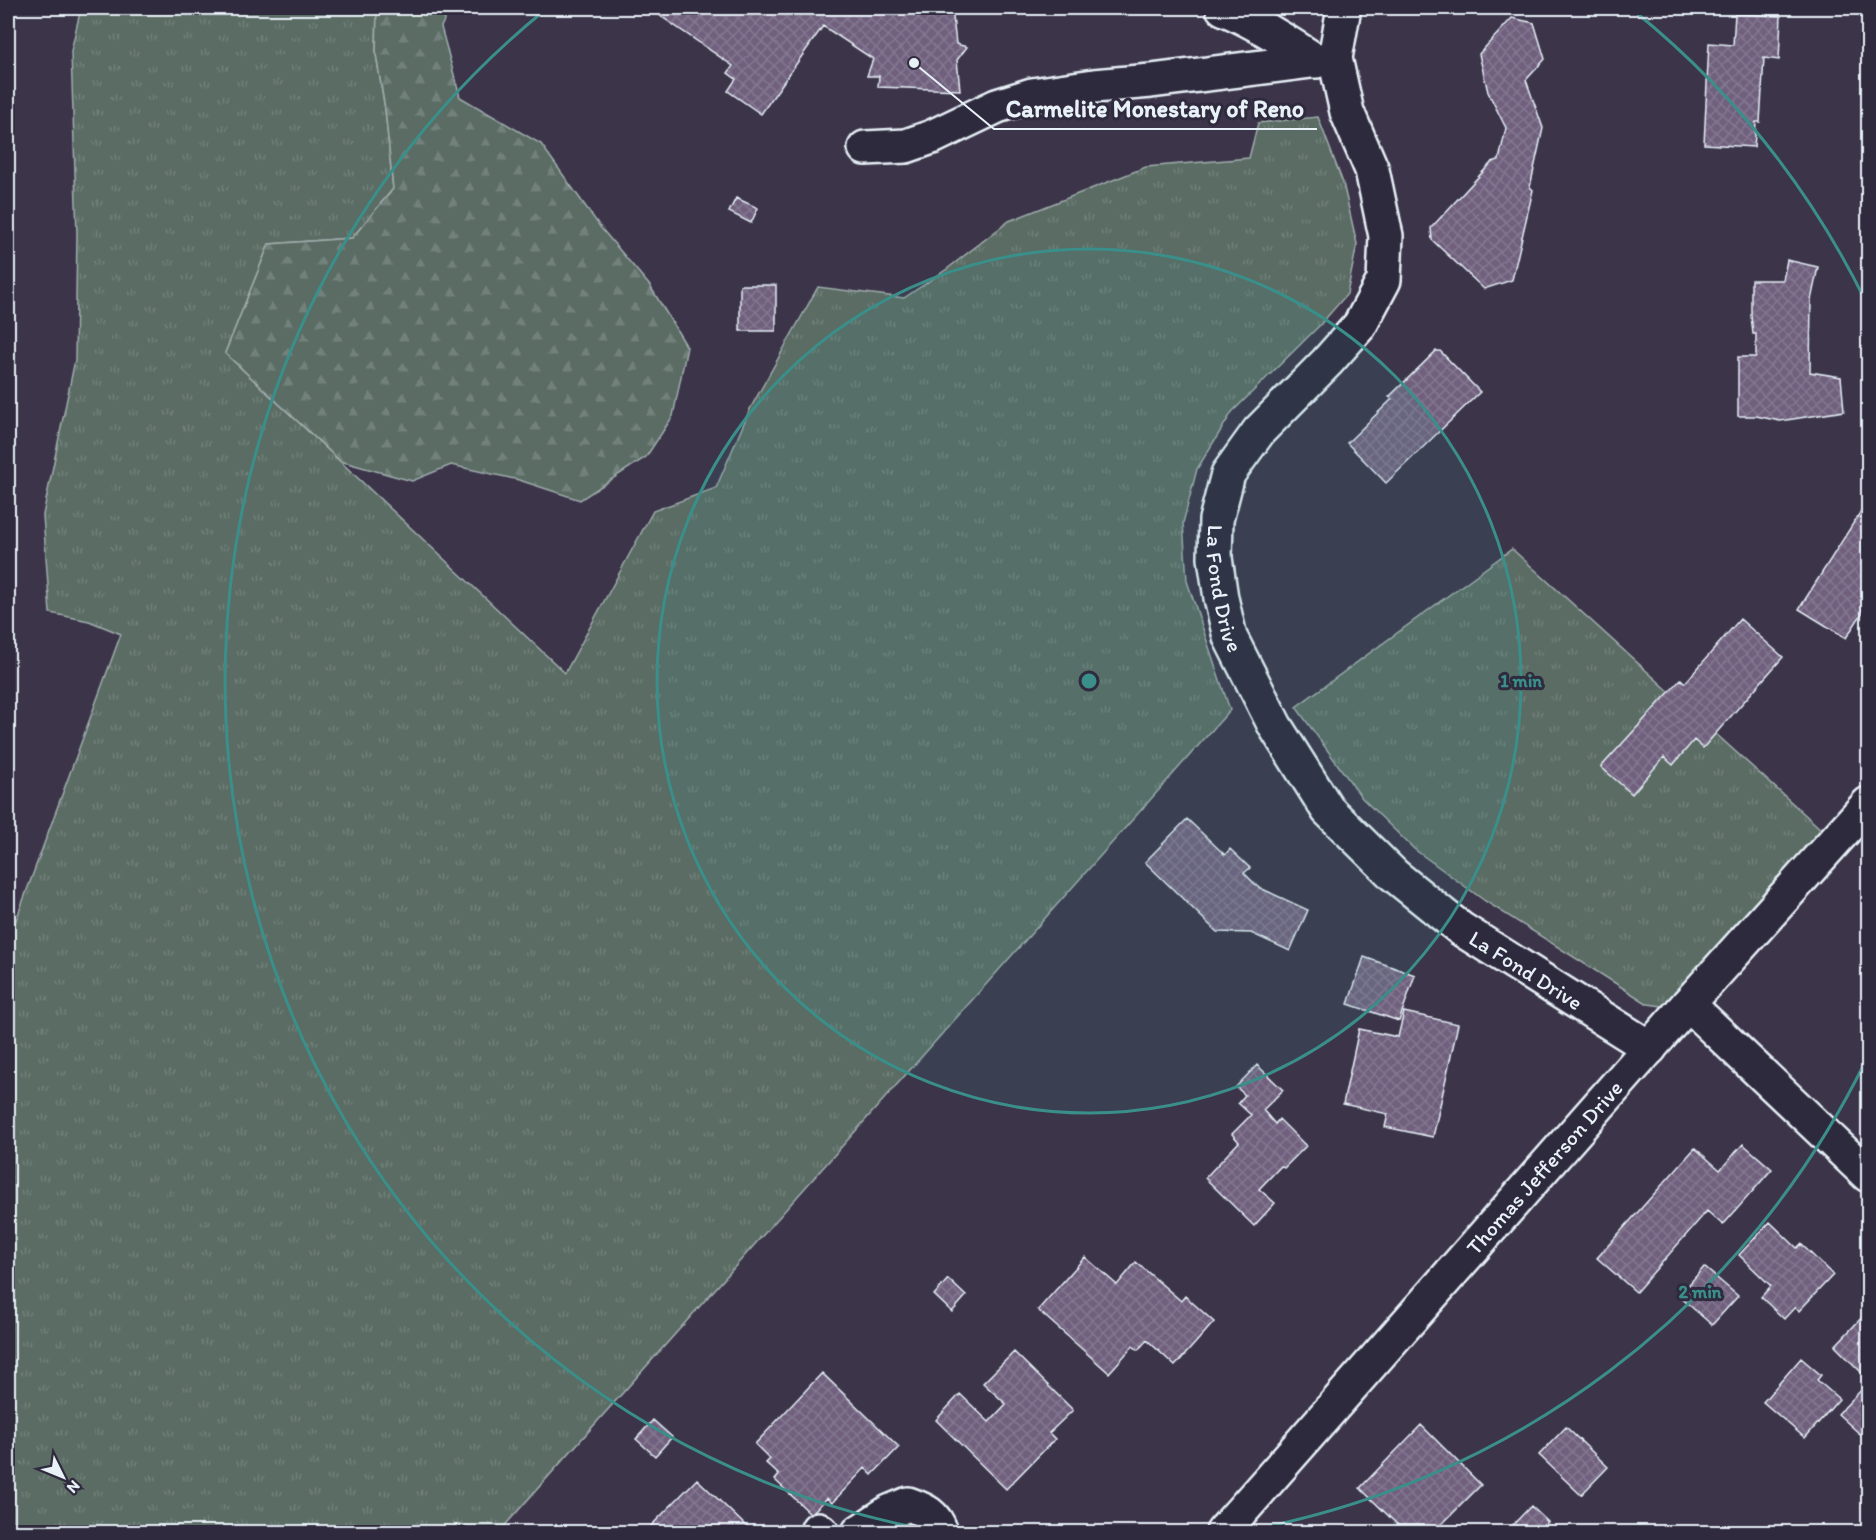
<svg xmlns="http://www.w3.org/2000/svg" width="1876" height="1540" viewBox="0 0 1876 1540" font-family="Itim,sans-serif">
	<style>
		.grass { fill: url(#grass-tufts); stroke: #a1aeae; stroke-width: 1.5 }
		.forest { fill: url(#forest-firs); stroke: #a1aeae; stroke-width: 1.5 }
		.building { fill: url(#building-cross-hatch); stroke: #e8f1f8; stroke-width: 1.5 }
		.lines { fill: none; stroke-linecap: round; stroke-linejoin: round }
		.minor-casing { stroke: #e8f1f8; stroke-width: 38 }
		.minor { stroke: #2f2a3d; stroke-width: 33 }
		.ring { fill: none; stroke: #3a8f8a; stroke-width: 3 }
		.labels { text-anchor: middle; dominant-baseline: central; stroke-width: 6; stroke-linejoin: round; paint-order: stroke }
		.street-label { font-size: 22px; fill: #e8f1f8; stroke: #2f2a3d }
		.centre { fill: #3a8f8a; stroke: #2f2a3d; stroke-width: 3 }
		.ring-label { font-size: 18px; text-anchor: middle; font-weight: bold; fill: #3a8f8a; stroke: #2f2a3d; stroke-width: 6; stroke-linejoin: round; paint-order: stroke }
		.leader { fill: none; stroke: #e8f1f8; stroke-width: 2 }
		.callout-dot { fill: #e8f1f8; stroke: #2f2a3d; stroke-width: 2 }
		.callout-label { font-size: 24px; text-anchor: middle; font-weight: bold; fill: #e8f1f8; stroke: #2f2a3d; stroke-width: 6; stroke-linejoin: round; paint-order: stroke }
	</style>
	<defs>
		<pattern id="grass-tufts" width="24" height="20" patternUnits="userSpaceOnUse" patternTransform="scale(1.5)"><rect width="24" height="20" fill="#5a6c64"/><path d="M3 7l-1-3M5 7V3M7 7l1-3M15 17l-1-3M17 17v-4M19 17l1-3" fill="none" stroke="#72817b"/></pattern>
		<pattern id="forest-firs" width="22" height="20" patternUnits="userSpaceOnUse" patternTransform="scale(1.5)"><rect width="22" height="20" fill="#5a6c64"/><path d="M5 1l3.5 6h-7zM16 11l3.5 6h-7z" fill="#72817b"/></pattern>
		<pattern id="building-cross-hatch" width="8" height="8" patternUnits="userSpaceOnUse" patternTransform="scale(1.5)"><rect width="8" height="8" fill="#6f617e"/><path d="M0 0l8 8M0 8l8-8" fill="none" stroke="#847891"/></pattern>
	</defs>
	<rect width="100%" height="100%" fill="#3c354a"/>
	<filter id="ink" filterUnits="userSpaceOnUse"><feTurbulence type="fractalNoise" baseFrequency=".0167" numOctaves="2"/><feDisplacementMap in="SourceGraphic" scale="12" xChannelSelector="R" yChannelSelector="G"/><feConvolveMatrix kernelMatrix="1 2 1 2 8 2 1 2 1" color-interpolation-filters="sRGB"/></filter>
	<g filter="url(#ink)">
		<path class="grass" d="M 81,8 L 377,8 L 376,54 L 385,109 L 393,189 L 352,238 L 269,244 L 225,353 L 565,673 L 653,511 L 716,488 L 750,409 L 818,287 L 904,298 L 947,269 L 1009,221 L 1146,167 L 1249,158 L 1258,123 L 1318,117 L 1343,183 L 1357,244 L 1347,294 L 1320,325 L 1232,412 L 1197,469 L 1183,523 L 1187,581 L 1230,710 L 499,1532 L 8,1532 L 8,942 L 121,634 L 89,621 L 50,613 L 43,515 L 75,360 L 77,234 L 71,51 Z
			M 1512,549 L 1823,831 L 1676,997 L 1662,1006 L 1648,1004 L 1485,901 L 1414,849 L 1362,798 L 1296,707 Z"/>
		<path class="forest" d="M 377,8 L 450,8 L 441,27 L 460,97 L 541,144 L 601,228 L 650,286 L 687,347 L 673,416 L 646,457 L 580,500 L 519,480 L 451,465 L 412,481 L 340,461 L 225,353 L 269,244 L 352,238 L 393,189 L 385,109 L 376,54 Z"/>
		<path class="building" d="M 649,8 L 872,8 L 875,10 L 877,8 L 952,8 L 956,44 L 967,47 L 957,60 L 960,90 L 878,87 L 879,76 L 867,76 L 873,59 L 823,26 L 761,114 L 728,91 L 736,79 L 728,73 L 733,66 Z
			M 1735,14 L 1781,16 L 1779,60 L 1764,58 L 1760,122 L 1756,122 L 1754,147 L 1704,144 L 1709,43 L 1733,45 Z
			M 1512,18 L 1534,23 L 1545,59 L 1526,80 L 1543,128 L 1530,187 L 1533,190 L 1512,280 L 1484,289 L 1432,240 L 1431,228 L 1492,162 L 1499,160 L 1506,128 L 1488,92 L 1479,54 Z
			M 736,198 L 758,208 L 751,223 L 729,212 Z
			M 1787,260 L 1818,267 L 1811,300 L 1810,372 L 1841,377 L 1844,411 L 1780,421 L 1756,416 L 1738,416 L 1738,357 L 1756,357 L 1756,334 L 1753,334 L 1751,315 L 1751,280 L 1783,280 Z
			M 740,285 L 776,285 L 776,331 L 740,331 Z
			M 1436,351 L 1440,351 L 1480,392 L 1386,483 L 1347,443 L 1392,399 L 1389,397 Z
			M 1868,500 L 1868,604 L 1846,638 L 1799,609 Z
			M 1740,619 L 1783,657 L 1703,748 L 1694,740 L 1673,765 L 1664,757 L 1632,794 L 1601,767 L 1681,679 L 1685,683 Z
			M 1187,819 L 1225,855 L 1230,849 L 1250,868 L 1244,873 L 1258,887 L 1308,910 L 1290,951 L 1251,933 L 1217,932 L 1145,862 Z
			M 1364,957 L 1415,975 L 1399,1021 L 1348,1004 Z
			M 1404,1012 L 1458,1024 L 1433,1137 L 1385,1127 L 1388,1114 L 1343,1104 L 1359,1029 L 1398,1037 Z
			M 1257,1065 L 1283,1090 L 1263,1110 L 1275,1124 L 1279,1119 L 1306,1146 L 1284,1168 L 1281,1166 L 1259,1189 L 1275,1203 L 1254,1226 L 1205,1178 L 1239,1142 L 1232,1134 L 1251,1115 L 1238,1103 L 1245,1095 L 1236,1087 Z
			M 1743,1144 L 1772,1169 L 1723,1225 L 1707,1211 L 1636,1292 L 1597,1258 L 1695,1148 L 1720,1170 Z
			M 1770,1222 L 1797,1248 L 1801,1244 L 1833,1275 L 1799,1311 L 1795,1307 L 1784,1319 L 1761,1297 L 1771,1286 L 1739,1255 Z
			M 1085,1257 L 1117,1285 L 1136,1262 L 1181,1301 L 1185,1296 L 1214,1322 L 1175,1366 L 1147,1340 L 1138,1350 L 1133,1346 L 1109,1373 L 1038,1310 Z
			M 1704,1267 L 1738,1296 L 1712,1325 L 1679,1296 Z
			M 948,1279 L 966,1296 L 952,1312 L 934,1295 Z
			M 1868,1311 L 1868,1379 L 1835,1346 Z
			M 1014,1352 L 1073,1410 L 1049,1433 L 1055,1439 L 1006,1489 L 936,1420 L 960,1394 L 989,1422 L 1006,1404 L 983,1383 Z
			M 1801,1358 L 1821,1375 L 1817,1380 L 1839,1399 L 1805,1438 L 1763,1402 Z
			M 822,1373 L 899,1447 L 872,1475 L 865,1468 L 832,1503 L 827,1498 L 811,1514 L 775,1480 L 779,1475 L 766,1463 L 770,1459 L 755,1444 Z
			M 1868,1383 L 1868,1427 L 1861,1435 L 1838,1414 Z
			M 653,1420 L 672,1437 L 655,1456 L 636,1439 Z
			M 1421,1425 L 1481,1485 L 1434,1532 L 1412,1532 L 1408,1529 L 1405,1532 L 1360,1488 Z
			M 1566,1427 L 1608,1467 L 1581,1495 L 1539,1455 Z
			M 697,1479 L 748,1528 L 744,1532 L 645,1532 Z
			M 1531,1506 L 1548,1522 L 1538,1532 L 1506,1532 Z"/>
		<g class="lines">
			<defs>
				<g id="minor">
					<path d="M 1223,8 C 1256,22 1286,41 1316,61"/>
					<path id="s1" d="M 1344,8 L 1335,58 L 1347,112 L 1372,170 L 1386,236 L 1384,280 L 1360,325 L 1327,362 L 1259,431 L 1228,474 L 1216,520 L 1215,558 L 1221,598 L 1230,637 L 1275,726 L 1328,810 L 1394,875 L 1461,929 L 1650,1048"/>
					<path d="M 865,148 L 906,146 L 932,137 L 997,106 L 1032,95 L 1094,86 L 1151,81 L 1335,58"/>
					<path d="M 1688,1004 L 1868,1175"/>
					<path d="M 818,1529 L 822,1532"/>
					<path d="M 859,1532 L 889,1512 L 908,1504 C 925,1510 935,1514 941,1532"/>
					<path id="s2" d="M 1223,1532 L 1688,1004 L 1868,804"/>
				</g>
			</defs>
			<use href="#minor" class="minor-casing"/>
			<use href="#minor" class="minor"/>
		</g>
	</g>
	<circle cx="1089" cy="681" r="432" fill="#3a8f8a" fill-opacity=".12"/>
	<g class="ring">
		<circle cx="1089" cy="681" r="432"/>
		<path d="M1866 1060A864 864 0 0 1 1239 1532M939 1532A864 864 0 0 1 545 10M1633 10A864 864 0 0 1 1866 302"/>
	</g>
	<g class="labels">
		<g class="street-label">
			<text stroke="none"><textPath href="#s1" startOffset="648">La Fond Drive</textPath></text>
			<text stroke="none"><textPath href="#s1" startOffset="1152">La Fond Drive</textPath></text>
			<text stroke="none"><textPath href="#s2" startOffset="486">Thomas Jefferson Drive</textPath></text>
		</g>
	</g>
	<circle cx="1089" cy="681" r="9" class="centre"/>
	<g class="ring-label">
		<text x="1521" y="687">1 min</text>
		<text x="1700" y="1298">2 min</text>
	</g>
	<path class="leader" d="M914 63L994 129H1317"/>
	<circle class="callout-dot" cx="914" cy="63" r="6"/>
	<g class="callout-label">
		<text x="1155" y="117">Carmelite Monestary of Reno</text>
	</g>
	<rect width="1876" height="1540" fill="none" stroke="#2f2a3d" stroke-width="30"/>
	<rect x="15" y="15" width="1846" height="1510" fill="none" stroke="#e8f1f8" stroke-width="2" filter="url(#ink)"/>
	<g transform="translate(63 1477) rotate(133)" stroke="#2f2a3d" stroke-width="4.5" paint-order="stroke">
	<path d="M0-4.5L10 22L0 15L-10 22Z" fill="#e8f1f8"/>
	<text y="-9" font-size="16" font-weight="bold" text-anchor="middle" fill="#e8f1f8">N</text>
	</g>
</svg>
